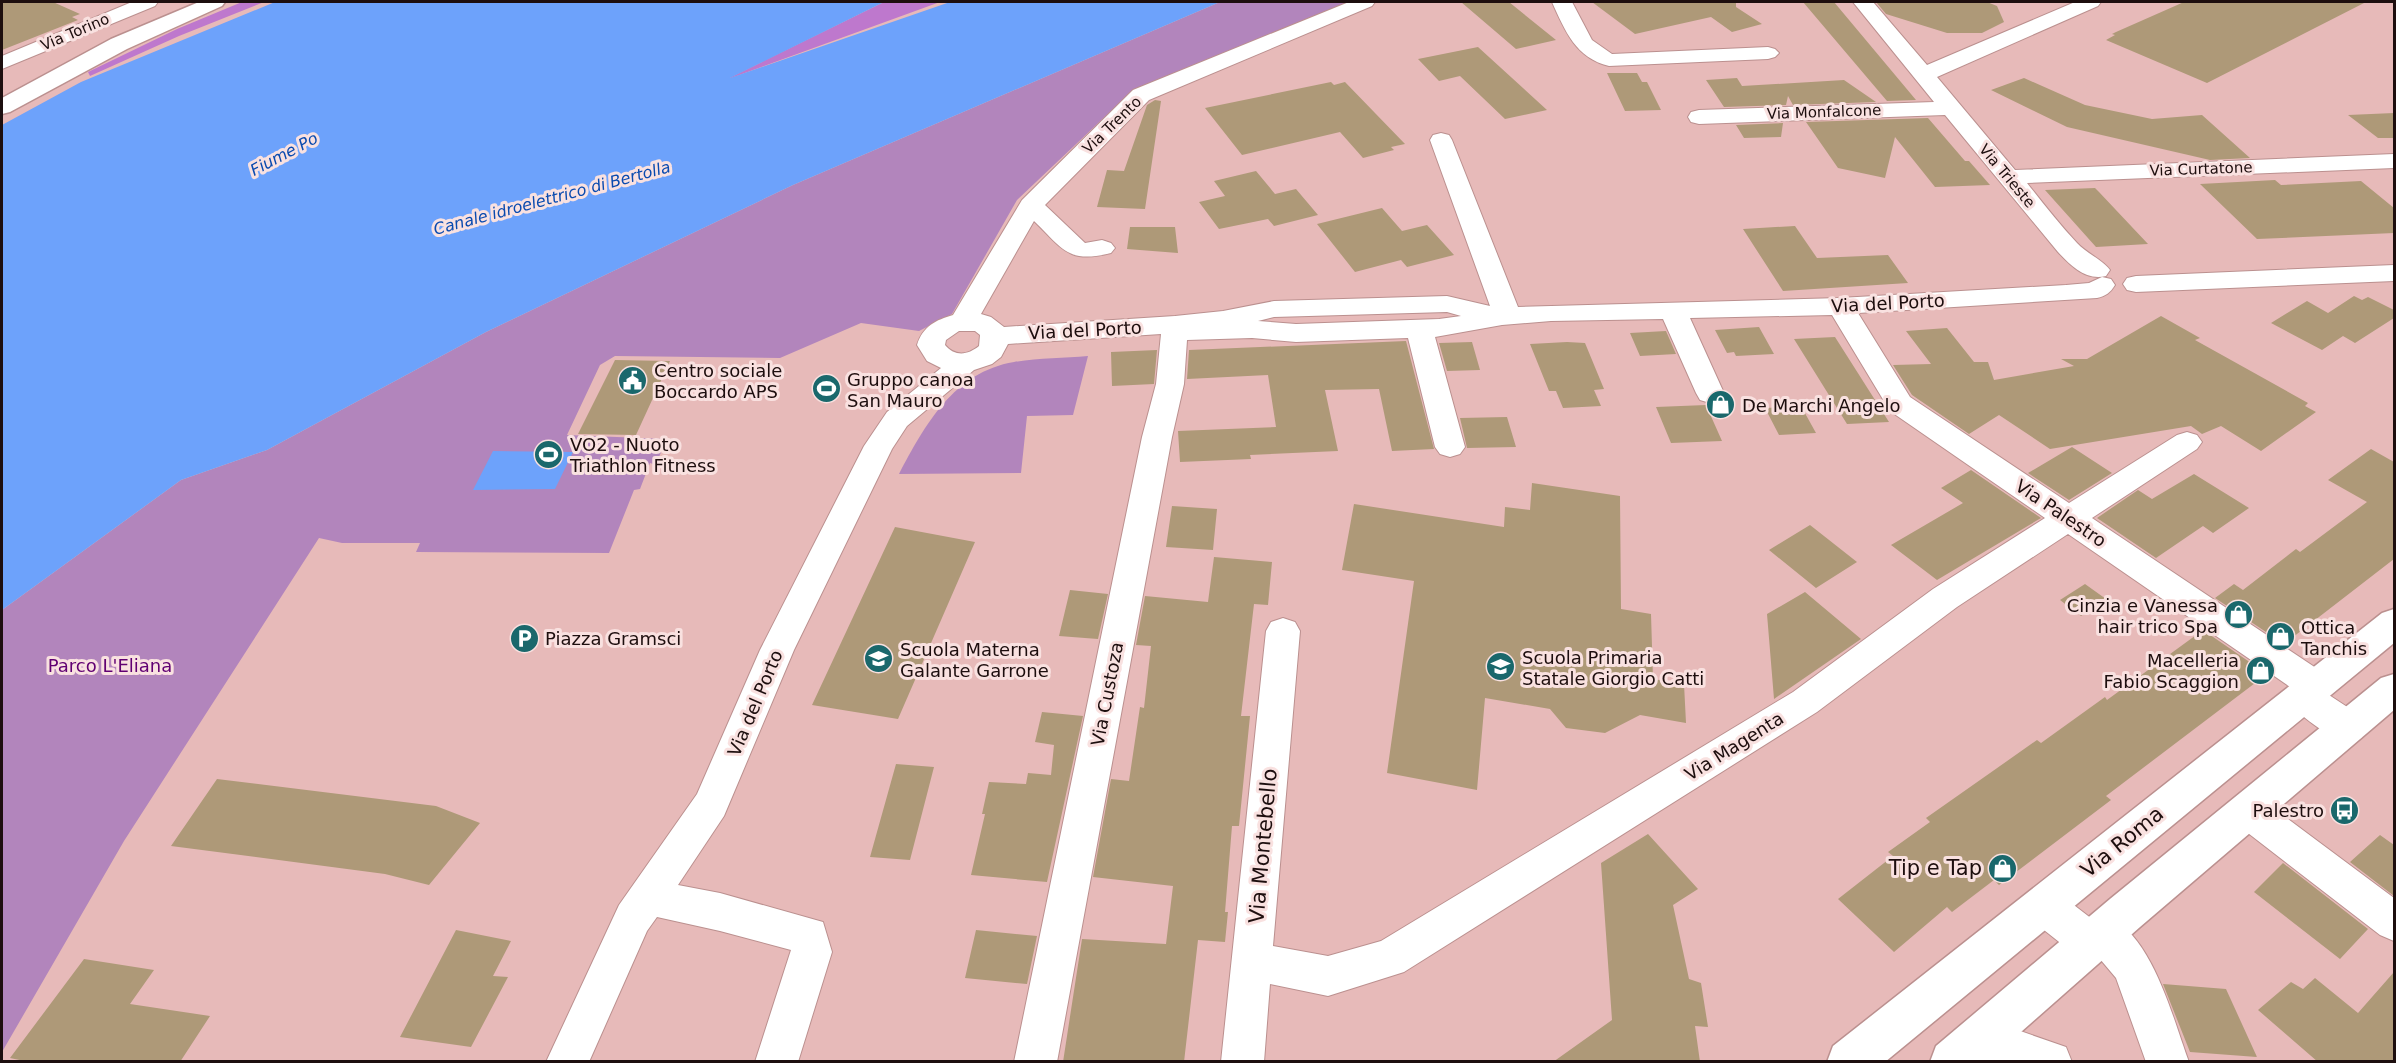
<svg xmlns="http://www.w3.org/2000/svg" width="2396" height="1063" viewBox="0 0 2396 1063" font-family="'DejaVu Sans',sans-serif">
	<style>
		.green { fill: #b285bc }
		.forest { fill: #be78cd }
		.water { fill: #6da2fb }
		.building { fill: #ae9978 }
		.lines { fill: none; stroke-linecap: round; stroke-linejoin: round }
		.minor-casing { stroke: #bb908f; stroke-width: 2 }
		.major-casing { stroke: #bb908f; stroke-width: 3 }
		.minor { fill: #fff; fill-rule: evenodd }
		.major { fill: #fff; fill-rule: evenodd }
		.labels { text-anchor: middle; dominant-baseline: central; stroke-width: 6; stroke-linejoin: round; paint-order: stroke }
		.far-street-label { font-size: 15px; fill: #1d0e0e; stroke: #f9e1e0 }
		.far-water-label { font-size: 16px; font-style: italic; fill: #094aaf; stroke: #f9e1e0 }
		.street-label { font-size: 18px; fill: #1d0e0e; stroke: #f9e1e0 }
		.poi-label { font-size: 18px; fill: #1d0e0e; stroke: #f9e1e0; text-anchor: start }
		.park-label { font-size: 18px; fill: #610072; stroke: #f9e1e0 }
		.near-street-label { font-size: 21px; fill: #1d0e0e; stroke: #f9e1e0 }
		.near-poi-label { font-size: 21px; fill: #1d0e0e; stroke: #f9e1e0; text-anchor: end }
	</style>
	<rect width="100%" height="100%" fill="#e7bab9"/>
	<path class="green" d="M 1220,2 L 1359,2 L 1129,94 L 1017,200 L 952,314 L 919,331 L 861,323 L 780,358 L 615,356 L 600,365 L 567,435 L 666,439 L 656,465 L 650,463 L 640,489 L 634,490 L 609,553 L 416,552 L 420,543 L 342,543 L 319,538 L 124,841 L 2,1052 L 2,610 L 181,480 L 267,450 L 486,332 L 793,185 Z
		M 1088,356 L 1073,415 L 1027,416 L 1021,473 L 899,474 C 925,425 954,372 1014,362 C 1038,358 1064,358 1088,356 Z"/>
	<path class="forest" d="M 242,2 L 264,2 L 179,36 L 90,76 L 88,72 L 177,29 Z
		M 884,2 L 940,2 L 723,81 Z"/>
	<path class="water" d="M 275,2 L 884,2 L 730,78 L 950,2 L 1220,2 L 793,185 L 486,332 L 267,450 L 181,480 L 2,610 L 2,125 L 81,82 Z
		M 493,451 L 573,452 L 555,489 L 473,490 Z"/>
	<path class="building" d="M 2,2 L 53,2 L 80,14 L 72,17 L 78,20 L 2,50 Z
		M 1461,2 L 1509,2 L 1556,40 L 1516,49 Z
		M 1592,2 L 1736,2 L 1736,7 L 1762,24 L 1732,32 L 1711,17 L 1635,34 Z
		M 1803,2 L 1834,2 L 1916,100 L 1887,101 Z
		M 1876,2 L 1987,2 L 1997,6 L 2004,22 L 1982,33 L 1947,33 L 1886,14 Z
		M 2184,2 L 2366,2 L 2207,83 L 2106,40 L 2115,35 L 2112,34 L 2116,32 Z
		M 1478,47 L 1547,110 L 1505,119 L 1460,76 L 1439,81 L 1418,59 Z
		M 1607,73 L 1637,73 L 1642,82 L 1647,82 L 1661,110 L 1625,111 Z
		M 1737,78 L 1742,86 L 1844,80 L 1876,102 L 1793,105 L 1788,96 L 1786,105 L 1724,107 L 1706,80 Z
		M 2024,78 L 2085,105 L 2152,119 L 2202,115 L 2250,158 L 2210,160 L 2067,127 L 1991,90 Z
		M 1331,82 L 1334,85 L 1345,82 L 1405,144 L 1391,147 L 1394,150 L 1363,158 L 1340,132 L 1242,155 L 1205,108 Z
		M 1155,100 L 1161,101 L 1145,209 L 1097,207 L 1107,170 L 1124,171 L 1147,105 Z
		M 2394,113 L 2394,138 L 2378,138 L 2348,115 Z
		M 1928,118 L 1965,161 L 1969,161 L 1990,185 L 1935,187 L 1895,137 L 1885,178 L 1838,168 L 1806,122 Z
		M 1783,123 L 1781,137 L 1744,138 L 1736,125 Z
		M 1256,171 L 1275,194 L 1296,189 L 1318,215 L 1274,226 L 1268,219 L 1219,229 L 1199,202 L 1225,196 L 1214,181 Z
		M 2275,180 L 2281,185 L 2361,181 L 2394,208 L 2394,233 L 2257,239 L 2200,184 Z
		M 2095,188 L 2099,192 L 2148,244 L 2096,247 L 2045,190 Z
		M 1382,208 L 1402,231 L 1427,225 L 1454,255 L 1407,267 L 1401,260 L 1355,272 L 1317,224 Z
		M 1795,226 L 1817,258 L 1888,255 L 1908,283 L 1783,291 L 1743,229 Z
		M 1130,227 L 1175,227 L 1178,253 L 1127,249 Z
		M 2354,296 L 2362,300 L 2368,297 L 2394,310 L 2394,318 L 2355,343 L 2343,336 L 2322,350 L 2271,323 L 2307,301 L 2328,313 Z
		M 2161,316 L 2200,338 L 2195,340 L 2308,403 L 2305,406 L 2316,412 L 2261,451 L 2221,426 L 2202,434 L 2191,426 L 2050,449 L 1999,415 L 1969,434 L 1912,395 L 1893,365 L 1931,364 L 1906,331 L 1947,328 L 1974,362 L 1988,362 L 1994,380 L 2074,366 L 2061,359 L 2087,359 Z
		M 1759,327 L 1774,354 L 1736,356 L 1734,352 L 1727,353 L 1715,330 Z
		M 1666,331 L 1676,354 L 1640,356 L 1630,333 Z
		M 1835,337 L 1889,422 L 1847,424 L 1794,339 Z
		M 1406,341 L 1434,449 L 1392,451 L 1379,389 L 1325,390 L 1338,451 L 1250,455 L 1251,459 L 1180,462 L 1178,431 L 1276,427 L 1268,375 L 1187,379 L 1189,350 Z
		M 1472,342 L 1480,370 L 1447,371 L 1439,343 Z
		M 1567,342 L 1585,343 L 1604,389 L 1594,390 L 1601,406 L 1563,408 L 1556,391 L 1549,391 L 1530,344 Z
		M 1157,350 L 1154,384 L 1112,386 L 1111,352 Z
		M 615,360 L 670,361 L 636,435 L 578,434 Z
		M 1706,405 L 1722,441 L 1671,443 L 1656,407 Z
		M 1801,406 L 1816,433 L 1779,435 L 1765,408 Z
		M 1507,417 L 1516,447 L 1467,448 L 1460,418 Z
		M 2072,447 L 2112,473 L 2069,500 L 2028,473 Z
		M 2371,449 L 2394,462 L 2394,559 L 2284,644 L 2215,598 L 2234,584 L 2243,590 L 2296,549 L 2300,552 L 2367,502 L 2328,480 Z
		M 1971,470 L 2041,518 L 1937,580 L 1891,545 L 1963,503 L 1941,488 Z
		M 2194,474 L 2249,508 L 2213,533 L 2203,526 L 2156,558 L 2097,518 L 2138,490 L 2152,499 Z
		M 1532,483 L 1620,496 L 1621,609 L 1651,614 L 1653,679 L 1684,684 L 1686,723 L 1640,715 L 1605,733 L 1566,728 L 1550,709 L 1485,698 L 1477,790 L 1387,773 L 1414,581 L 1342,570 L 1354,504 L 1504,527 L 1505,507 L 1530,510 Z
		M 1172,506 L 1217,509 L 1213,550 L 1166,547 Z
		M 1810,525 L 1857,562 L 1816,588 L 1769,550 Z
		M 895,527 L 975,542 L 898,719 L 812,705 Z
		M 1214,557 L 1272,562 L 1268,605 L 1254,604 L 1241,716 L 1250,716 L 1239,826 L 1232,826 L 1225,912 L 1228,912 L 1225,942 L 1198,940 L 1184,1062 L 1063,1062 L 1082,939 L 1166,944 L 1173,886 L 1093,877 L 1111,779 L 1129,781 L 1140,707 L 1144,708 L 1151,646 L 1136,645 L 1145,596 L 1208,602 Z
		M 2085,584 L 2106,599 L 2081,616 L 2060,600 Z
		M 1070,590 L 1108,594 L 1098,639 L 1059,636 Z
		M 1805,592 L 1861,639 L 1774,699 L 1767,614 Z
		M 2203,630 L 2267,674 L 2106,796 L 2111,800 L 1999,885 L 1994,880 L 1952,912 L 1947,907 L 1894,952 L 1838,899 L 1893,856 L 1888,852 L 1930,822 L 1926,818 L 2037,740 L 2041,743 L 2105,697 L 2107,700 Z
		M 1042,712 L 1083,716 L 1047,882 L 971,875 L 985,814 L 982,814 L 989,782 L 1026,784 L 1028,773 L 1051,775 L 1054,745 L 1035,742 Z
		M 896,764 L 934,767 L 910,860 L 870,857 Z
		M 217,779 L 436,806 L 480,823 L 429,885 L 385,874 L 171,846 Z
		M 1648,834 L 1698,889 L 1673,905 L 1689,979 L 1701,983 L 1708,1027 L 1695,1026 L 1700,1062 L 1553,1062 L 1612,1020 L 1601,863 Z
		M 2380,835 L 2394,845 L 2394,896 L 2350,862 Z
		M 2283,863 L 2368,929 L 2340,959 L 2254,892 Z
		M 456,930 L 511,941 L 493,976 L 508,977 L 471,1047 L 400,1037 Z
		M 976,930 L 1037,936 L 1027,984 L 965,978 Z
		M 84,959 L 154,970 L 130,1004 L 210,1016 L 180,1062 L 29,1062 L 10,1058 Z
		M 2394,972 L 2394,1062 L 2318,1062 L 2258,1010 L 2291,982 L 2303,989 L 2315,978 L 2358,1013 Z
		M 2163,984 L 2226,989 L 2257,1057 L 2190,1052 Z"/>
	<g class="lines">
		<defs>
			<path id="minor" d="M 132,2 L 158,2 L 155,6 L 2,69 L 2,56 Z
				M 1349,2 L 1375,2 L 1372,6 L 1149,100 L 1045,205 L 1085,243 L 1102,240 L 1111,243 L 1115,248 L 1111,253 C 1068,264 1063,249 1034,221 L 981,314 L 991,317 L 1004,327 L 1175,316 L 1223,311 L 1274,301 L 1447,296 L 1490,306 L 1430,140 L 1433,135 L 1441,133 L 1449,135 L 1452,140 L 1518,307 L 1840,298 L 2066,285 L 2089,283 L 2102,277 L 2111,279 L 2115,285 C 2110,293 2106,296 2097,298 L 1858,313 L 1910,397 L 2069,503 L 2177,435 L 2187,432 L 2197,435 L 2202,442 L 2197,449 L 2092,518 L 2328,676 L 2333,686 L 2329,695 L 2361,716 L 2366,727 L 2361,738 C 2357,739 2351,742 2347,742 C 2331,740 2292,710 2285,697 L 2290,687 L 2068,534 L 1957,607 L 1817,712 L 1404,972 L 1328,996 L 1270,984 L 1264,1062 L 1221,1062 L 1266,631 L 1271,622 L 1283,618 L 1295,622 L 1300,631 L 1273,946 L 1328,956 L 1381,941 L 1793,692 L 1933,589 L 2045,518 L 1890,411 L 1832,315 L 1690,318 L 1724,393 L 1720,400 L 1710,403 L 1700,400 L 1696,393 L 1663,319 L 1551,321 L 1502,325 L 1435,337 L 1465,447 L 1460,454 L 1450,457 L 1440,454 L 1435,447 L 1408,338 L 1296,342 L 1252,338 L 1187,340 L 1184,384 L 1172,437 L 1057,1062 L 1014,1062 L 1142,437 L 1156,384 L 1161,334 L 1008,344 L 1001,357 L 992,364 L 974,370 L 907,426 L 892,449 L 794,650 L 724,816 L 678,885 L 720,893 L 823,922 L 832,952 L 798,1062 L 755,1062 L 791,950 L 720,931 L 657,917 L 647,931 L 589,1062 L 546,1062 L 619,905 L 697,794 L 760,650 L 864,446 L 887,412 L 941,368 L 927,361 L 917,345 C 923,326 936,320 953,315 L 1022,200 L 1133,90 ZM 1447,312 L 1461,316 L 1439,319 L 1296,324 L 1258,321 L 1274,317 ZM 959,331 L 975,331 L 980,335 L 979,346 C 968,355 955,357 945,345 L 946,340 Z
				M 1552,2 L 1572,2 L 1592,40 L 1612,54 L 1768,47 L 1775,49 L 1779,53 L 1775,57 L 1768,59 L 1609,66 C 1576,58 1565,31 1552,2 Z
				M 1853,2 L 1873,2 L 1927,65 L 2075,2 L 2101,2 L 2098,6 L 1937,77 L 2015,170 L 2394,154 L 2394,168 L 2027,183 C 2043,203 2059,224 2077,243 C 2086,253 2103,260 2110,270 L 2106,276 C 2086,281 2071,266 2058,252 L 1945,115 L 1699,124 L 1691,122 L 1688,117 L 1691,112 L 1699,110 L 1934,102 Z
				M 2394,265 L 2394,281 L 2136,292 L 2127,290 L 2123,284 L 2127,278 L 2136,276 Z
				M 2248,794 L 2261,799 L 2394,898 L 2394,941 L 2380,935 L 2235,823 L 2229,811 L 2235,799 Z
				M 2043,886 L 2057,892 L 2092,919 L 2104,914 C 2152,933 2172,1016 2189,1062 L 2146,1062 L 2116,978 L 2100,959 L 2092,962 L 2078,957 L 2029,918 L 2023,905 L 2029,892 Z
				M 1980,1017 L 2066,1047 L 2072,1062 L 1987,1062 L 1965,1053 L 1959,1038 L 1965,1023 Z"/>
			<path id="major" d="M 199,2 L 225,2 L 222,6 L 127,49 L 10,112 L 2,114 L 2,98 L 111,39 Z
				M 2394,609 L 2394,643 L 1885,1062 L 1827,1062 L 1833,1046 L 2382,613 Z
				M 2394,674 L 2394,710 L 2140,927 L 1987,1062 L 1930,1062 L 1936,1046 L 2110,899 L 2381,678 Z"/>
		</defs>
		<use href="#minor" class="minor-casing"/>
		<use href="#major" class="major-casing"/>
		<use href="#minor" class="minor"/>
		<use href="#major" class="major"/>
	</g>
	<defs>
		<symbol id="civic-disc" viewBox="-11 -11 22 22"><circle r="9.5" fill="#1a686c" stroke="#f9e1e0"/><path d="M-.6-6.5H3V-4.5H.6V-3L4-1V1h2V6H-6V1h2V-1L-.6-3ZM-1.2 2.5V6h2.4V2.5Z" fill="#fff"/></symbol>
		<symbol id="stadium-disc" viewBox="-11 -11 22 22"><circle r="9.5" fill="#1a686c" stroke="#f9e1e0"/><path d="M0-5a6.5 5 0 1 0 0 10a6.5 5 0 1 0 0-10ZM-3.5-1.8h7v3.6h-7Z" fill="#fff"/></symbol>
		<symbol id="shop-disc" viewBox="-11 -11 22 22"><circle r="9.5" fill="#1a686c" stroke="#f9e1e0"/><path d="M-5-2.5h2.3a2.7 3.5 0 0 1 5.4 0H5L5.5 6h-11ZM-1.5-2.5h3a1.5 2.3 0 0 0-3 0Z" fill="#fff"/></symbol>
		<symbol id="parking-disc" viewBox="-11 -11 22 22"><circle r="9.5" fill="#1a686c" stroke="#f9e1e0"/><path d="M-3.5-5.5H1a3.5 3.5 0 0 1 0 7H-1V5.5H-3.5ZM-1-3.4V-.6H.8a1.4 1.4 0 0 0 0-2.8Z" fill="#fff"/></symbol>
		<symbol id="school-disc" viewBox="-11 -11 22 22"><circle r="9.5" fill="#1a686c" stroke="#f9e1e0"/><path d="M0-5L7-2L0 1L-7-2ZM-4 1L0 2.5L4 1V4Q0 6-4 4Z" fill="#fff"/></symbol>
		<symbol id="bus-disc" viewBox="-11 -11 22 22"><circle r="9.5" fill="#1a686c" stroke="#f9e1e0"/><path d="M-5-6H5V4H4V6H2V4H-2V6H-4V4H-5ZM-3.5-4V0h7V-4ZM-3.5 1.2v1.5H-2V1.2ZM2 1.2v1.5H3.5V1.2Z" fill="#fff"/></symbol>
	</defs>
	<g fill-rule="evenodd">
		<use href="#civic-disc" x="616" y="364" width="33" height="33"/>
		<use href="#stadium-disc" x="810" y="372" width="33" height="33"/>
		<use href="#shop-disc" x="1704" y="388" width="33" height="33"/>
		<use href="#stadium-disc" x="532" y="438" width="33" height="33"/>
		<use href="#shop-disc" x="2222" y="598" width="33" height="33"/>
		<use href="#shop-disc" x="2264" y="620" width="33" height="33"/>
		<use href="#parking-disc" x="508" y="622" width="33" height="33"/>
		<use href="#school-disc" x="862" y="642" width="33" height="33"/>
		<use href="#school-disc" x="1484" y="650" width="33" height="33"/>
		<use href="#shop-disc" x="2244" y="654" width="33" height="33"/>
		<use href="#bus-disc" x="2328" y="794" width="33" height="33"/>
		<use href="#shop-disc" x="1986" y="852" width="33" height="33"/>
	</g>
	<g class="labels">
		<g class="far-street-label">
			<text transform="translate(75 32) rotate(-23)">Via Torino</text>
			<text transform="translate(1824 112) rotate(-2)">Via Monfalcone</text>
			<text transform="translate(1112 125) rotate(-44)">Via Trento</text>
			<text transform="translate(2201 169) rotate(-2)">Via Curtatone</text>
			<text transform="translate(2007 176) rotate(50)">Via Trieste</text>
		</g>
		<g class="far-water-label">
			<text transform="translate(284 154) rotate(-28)">Fiume Po</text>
			<text transform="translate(552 198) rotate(-15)">Canale idroelettrico di Bertolla</text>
		</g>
		<g class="street-label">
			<text transform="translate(1888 303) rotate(-3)">Via del Porto</text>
			<text transform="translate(1085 330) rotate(-3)">Via del Porto</text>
			<text transform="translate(2061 513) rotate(34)">Via Palestro</text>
			<text transform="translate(1107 694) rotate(-79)">Via Custoza</text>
			<text transform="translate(755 703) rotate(-67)">Via del Porto</text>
			<text transform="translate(1734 746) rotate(-32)">Via Magenta</text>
		</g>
		<g class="poi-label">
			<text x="654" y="370">Centro sociale<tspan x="654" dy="21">Boccardo APS</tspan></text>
			<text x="847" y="379">Gruppo canoa<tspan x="847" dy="21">San Mauro</tspan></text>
			<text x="1742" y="405">De Marchi Angelo</text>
			<text x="570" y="444">VO2 - Nuoto<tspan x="570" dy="21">Triathlon Fitness</tspan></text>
			<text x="2218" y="605" text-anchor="end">Cinzia e Vanessa<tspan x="2218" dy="21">hair trico Spa</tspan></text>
			<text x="2301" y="627">Ottica<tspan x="2301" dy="21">Tanchis</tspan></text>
			<text x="545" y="638">Piazza Gramsci</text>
			<text x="900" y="649">Scuola Materna<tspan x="900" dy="21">Galante Garrone</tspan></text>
			<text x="1522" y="657">Scuola Primaria<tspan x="1522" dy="21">Statale Giorgio Catti</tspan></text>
			<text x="2239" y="660" text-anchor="end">Macelleria<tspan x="2239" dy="21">Fabio Scaggion</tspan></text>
			<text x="2324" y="810" text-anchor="end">Palestro</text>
		</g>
		<g class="park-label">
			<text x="110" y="665">Parco L'Eliana</text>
		</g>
		<g class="near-street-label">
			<text transform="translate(2122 842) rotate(-39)">Via Roma</text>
			<text transform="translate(1263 846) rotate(-85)">Via Montebello</text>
		</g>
		<g class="near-poi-label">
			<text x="1982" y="868">Tip e Tap</text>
		</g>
	</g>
	<rect width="2396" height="1063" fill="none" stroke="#1d0e0e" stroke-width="6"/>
</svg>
